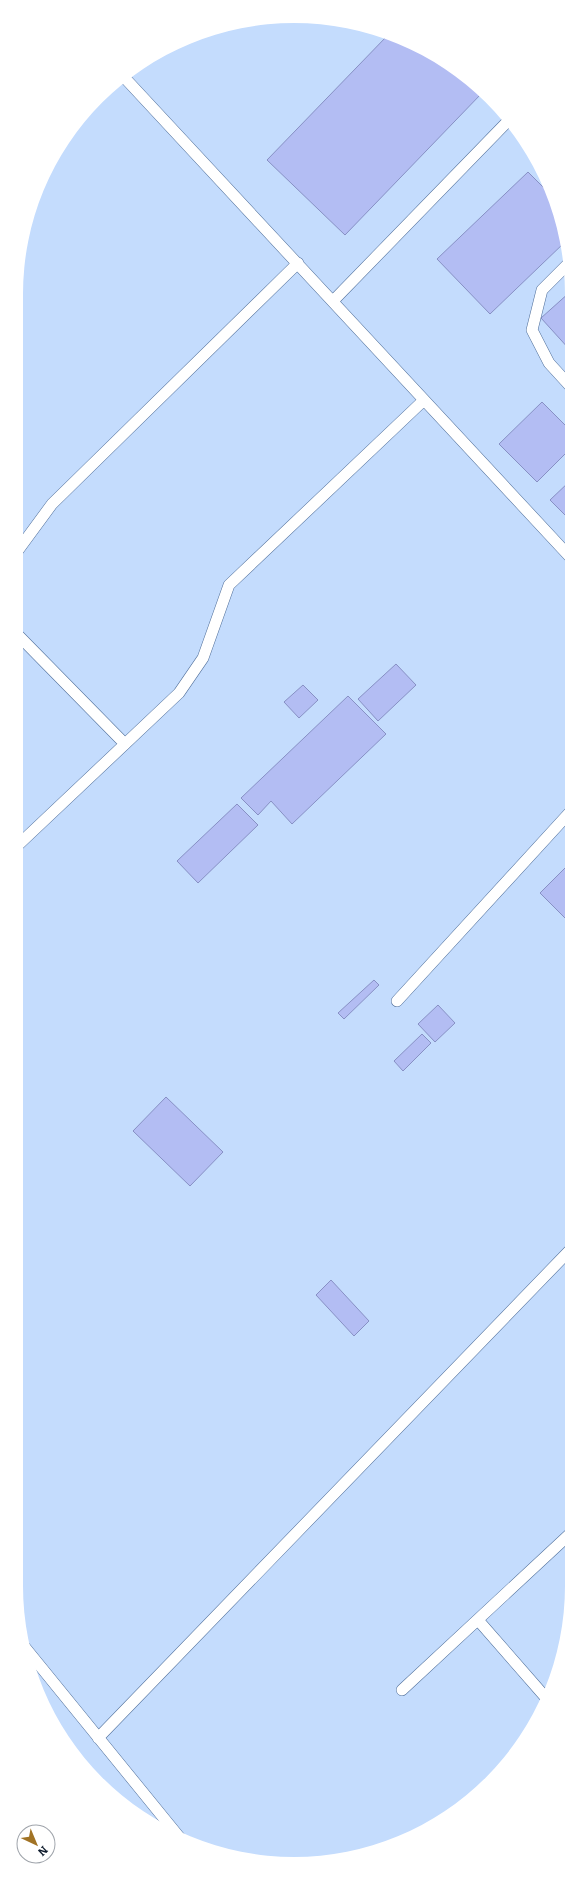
<svg xmlns="http://www.w3.org/2000/svg" width="588" height="1880" viewBox="0 0 588 1880" font-family="Bitter,serif">
	<style>
		.built { fill: #c4dcfd }
		.building { fill: #b3bdf3; stroke: #8790c4 }
		.lines { fill: none; stroke-linecap: round; stroke-linejoin: round }
		.lane-casing { stroke: #51709b; stroke-width: 12 }
		.lane { stroke: #fff; stroke-width: 11 }
	</style>
	<rect width="100%" height="100%" fill="#d7e5f9"/>
	<path class="built" d="M 294,16 L 348,21 L 433,53 L 503,111 L 543,171 L 570,257 L 572,1586 L 567,1640 L 551,1693 L 525,1741 L 491,1782 L 449,1817 L 366,1855 L 312,1863 L 258,1862 L 171,1835 L 125,1806 L 85,1769 L 37,1692 L 21,1640 L 16,1586 L 16,294 L 21,240 L 37,187 L 63,139 L 98,97 L 140,63 L 188,37 L 240,21 Z"/>
	<path class="building" d="M 387,36 L 433,53 L 482,93 L 345,235 L 267,160 Z
		M 528,172 L 551,195 L 565,242 L 490,314 L 437,259 Z
		M 570,292 L 570,350 L 541,318 Z
		M 542,402 L 570,430 L 570,449 L 537,482 L 499,444 Z
		M 570,481 L 570,520 L 550,500 Z
		M 396,664 L 416,685 L 378,721 L 358,699 Z
		M 303,685 L 318,700 L 299,718 L 284,702 Z
		M 348,696 L 386,734 L 292,824 L 271,801 L 258,815 L 241,798 Z
		M 237,804 L 258,825 L 198,883 L 177,861 Z
		M 565,868 L 571,873 L 571,924 L 540,893 Z
		M 374,980 L 379,985 L 344,1019 L 338,1013 Z
		M 438,1005 L 455,1023 L 435,1042 L 418,1024 Z
		M 422,1034 L 431,1043 L 403,1071 L 394,1061 Z
		M 166,1097 L 223,1152 L 190,1186 L 133,1131 Z
		M 331,1280 L 369,1321 L 354,1336 L 316,1295 Z"/>
	<g class="lines">
		<defs>
			<path id="lane" d="M 123,76 L 570,557
				M 570,262 L 542,290 L 532,330 L 549,363 L 570,386
				M 333,301 L 509,120
				M 16,553 L 52,504 L 298,263
				M 16,633 L 125,744
				M 16,847 L 179,693 L 203,658 L 229,585 L 424,400
				M 397,1001 L 571,811
				M 478,1620 L 547,1699
				M 23,1645 L 180,1838
				M 402,1690 L 572,1532
				M 98,1738 L 571,1249"/>
		</defs>
		<use href="#lane" class="lane-casing"/>
		<use href="#lane" class="lane"/>
	</g>
	<path d="M0 0H588V1880H0ZM294 23H294A271 271 0 0 1 565 294V1586A271 271 0 0 1 294 1857H294A271 271 0 0 1 23 1586V294A271 271 0 0 1 294 23Z" fill="#fff" fill-rule="evenodd"/>
	<g transform="translate(36 1844) rotate(136)"><circle r="19" fill="#ffffff" stroke="#9fa4ab"/>
	<path d="M0-3L7 15L0 10L-7 15Z" fill="#a17325"/>
	<text y="-6" font-size="11" font-weight="bold" text-anchor="middle" fill="#0f1c2d">N</text>
	</g>
</svg>
